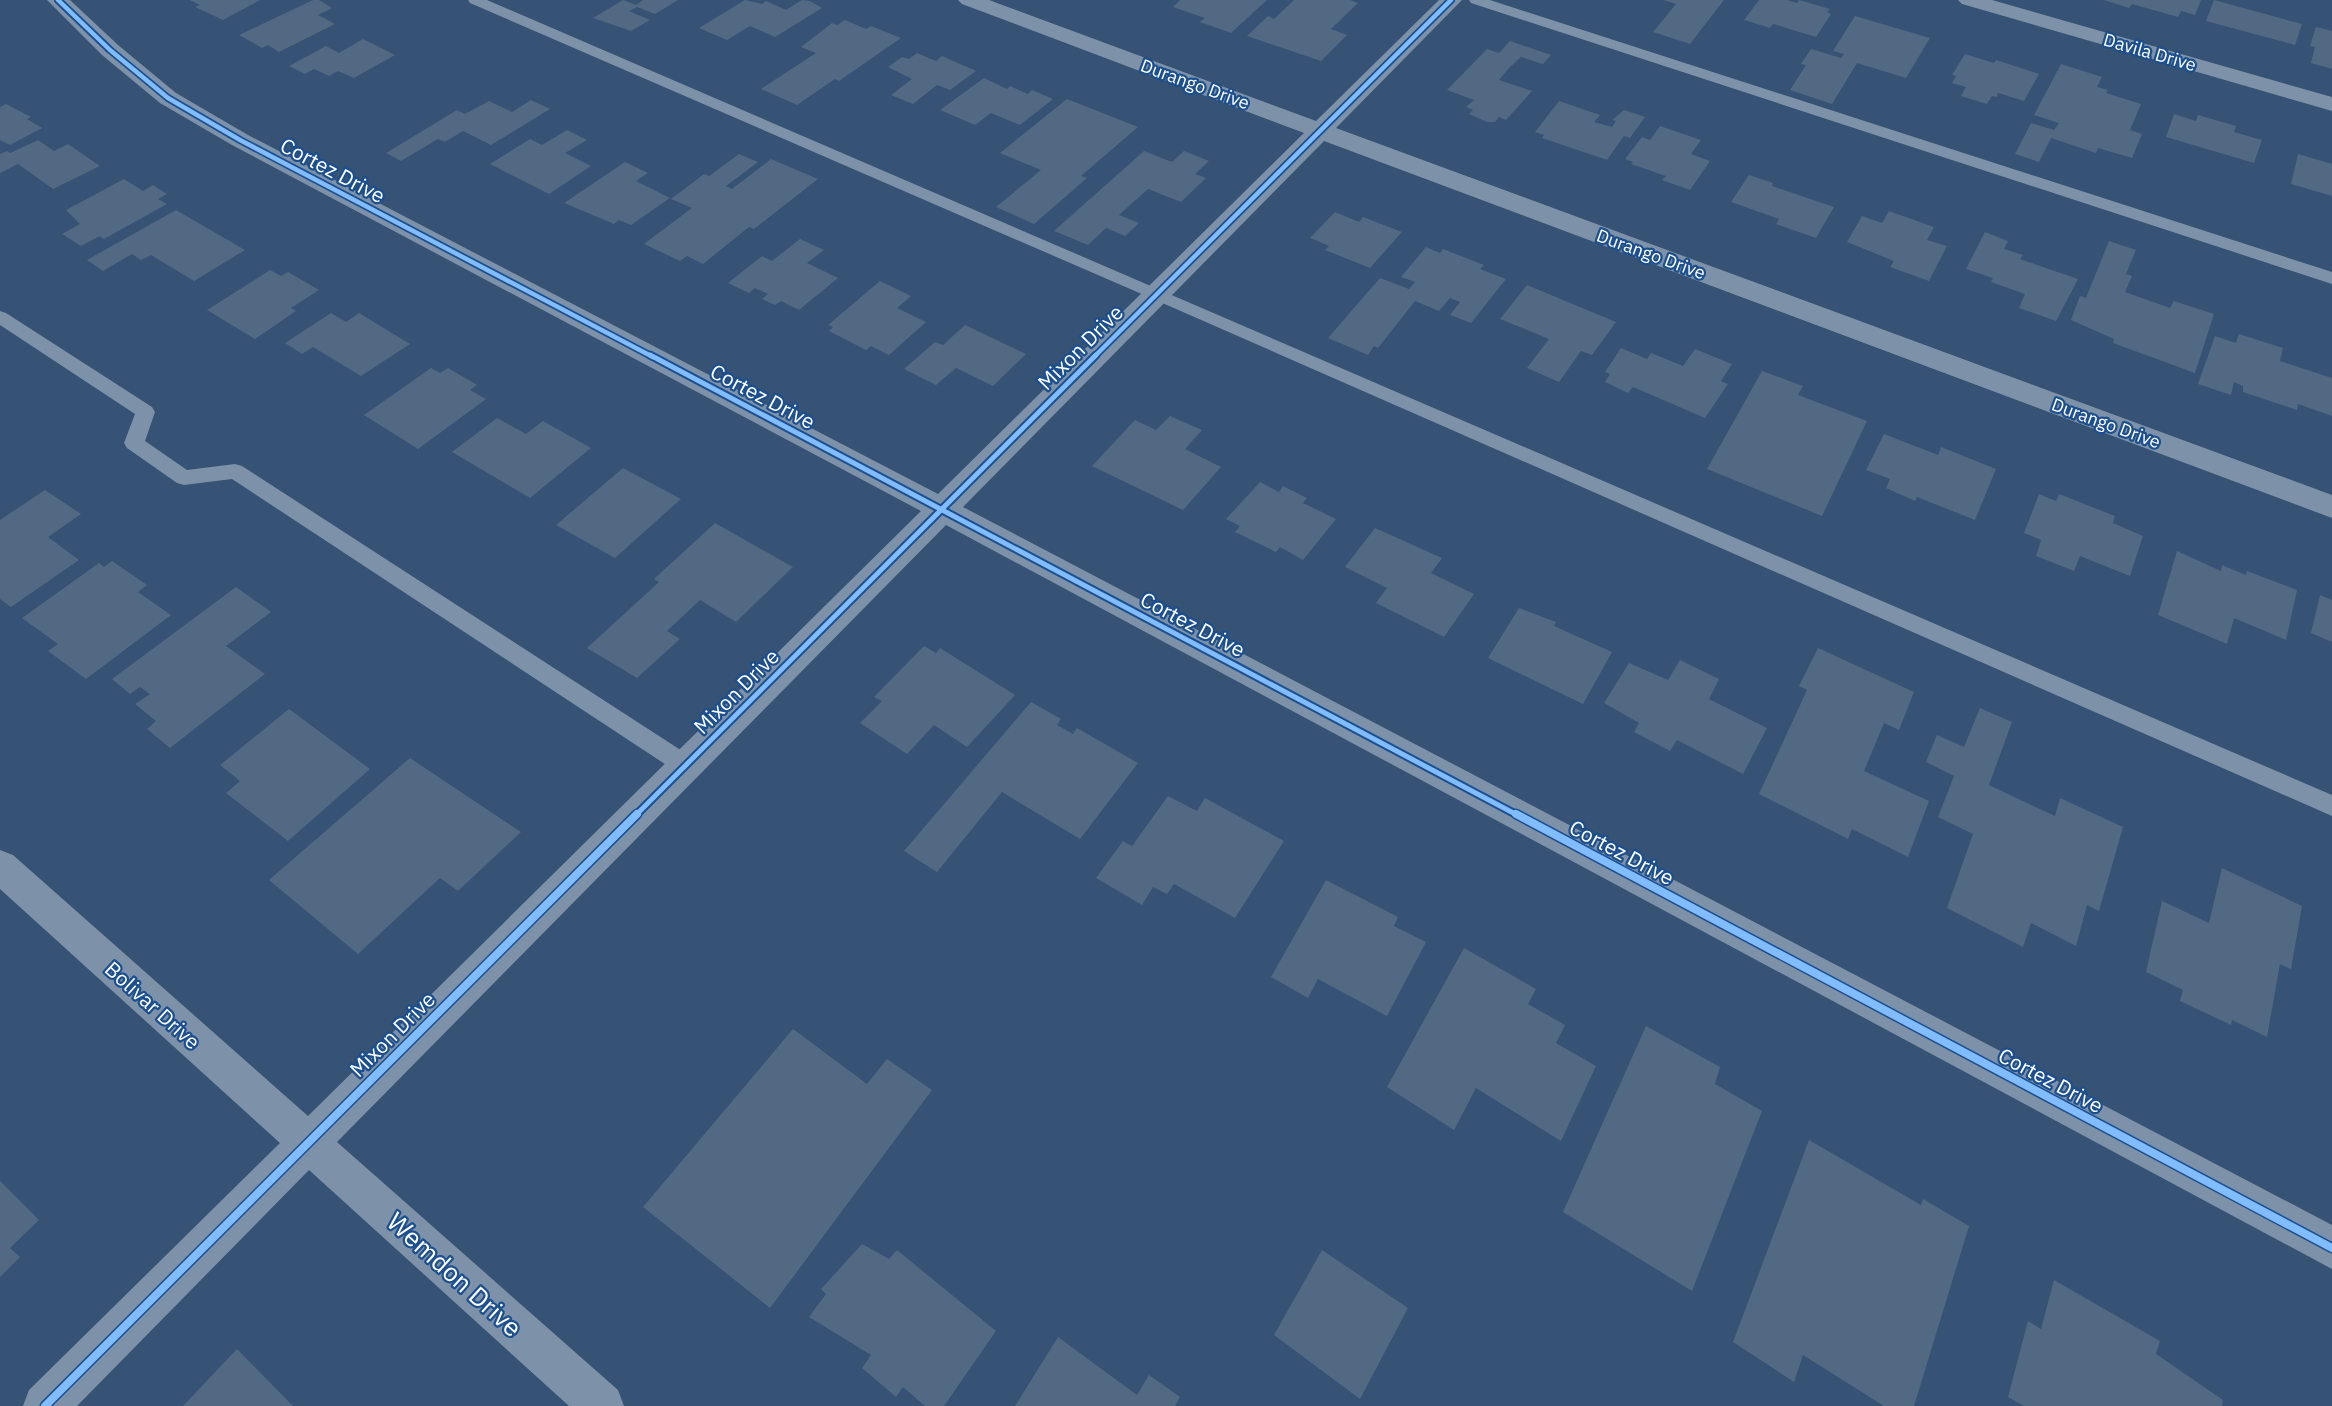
<svg xmlns="http://www.w3.org/2000/svg" width="2332" height="1406" viewBox="0 0 2332 1406" font-family="'IBM Plex Sans',sans-serif">
	<style>
		.building { fill: #526984 }
		.lines { fill: none; stroke-linecap: round; stroke-linejoin: round }
		.lane { fill: #7d92a8; fill-rule: evenodd }
		.street { fill: #7d92a8; fill-rule: evenodd }
		.cycleway-far2-casing { stroke: #1b4f8f; stroke-width: 8 }
		.cycleway-far1-casing { stroke: #1b4f8f; stroke-width: 9 }
		.cycleway-casing { stroke: #1b4f8f; stroke-width: 11 }
		.cycleway-far2 { stroke: #80bcff; stroke-width: 4.5 }
		.cycleway-far1 { stroke: #80bcff; stroke-width: 5 }
		.cycleway { stroke: #80bcff; stroke-width: 8 }
		.labels { text-anchor: middle; dominant-baseline: central; stroke-width: 4.5; stroke-linejoin: round; paint-order: stroke }
		.far-street-label { font-size: 18px; fill: #fff; stroke: #1b4f8f }
		.street-label { font-size: 21px; fill: #fff; stroke: #1b4f8f }
		.near-street-label { font-size: 26px; fill: #fff; stroke: #1b4f8f }
	</style>
	<rect width="100%" height="100%" fill="#365274"/>
	<path class="building" d="M 190,0 L 260,0 L 223,20 L 195,7 L 200,5 Z
		M 313,0 L 319,0 L 332,8 L 318,15 L 335,24 L 279,52 L 268,45 L 262,48 L 239,35 Z
		M 623,0 L 636,5 L 643,0 L 678,0 L 655,14 L 637,7 L 629,11 L 650,20 L 631,31 L 593,18 Z
		M 745,0 L 762,4 L 766,1 L 786,10 L 802,0 L 810,1 L 822,8 L 775,37 L 750,26 L 727,40 L 699,28 Z
		M 1180,0 L 1267,0 L 1231,33 L 1200,22 L 1205,18 L 1173,7 Z
		M 1294,0 L 1350,0 L 1358,3 L 1331,29 L 1347,35 L 1321,61 L 1247,36 L 1268,16 L 1274,19 Z
		M 1664,0 L 1724,0 L 1690,44 L 1653,32 L 1676,4 Z
		M 1759,0 L 1787,0 L 1797,3 L 1799,0 L 1830,9 L 1827,12 L 1831,14 L 1816,37 L 1773,24 L 1770,28 L 1744,20 Z
		M 2104,0 L 2201,0 L 2195,15 L 2181,11 L 2178,17 L 2132,4 L 2129,8 Z
		M 2214,0 L 2302,24 L 2295,45 L 2206,21 Z
		M 1855,16 L 1930,38 L 1906,78 L 1857,63 L 1832,104 L 1790,90 L 1806,65 L 1801,64 L 1811,49 L 1841,58 L 1844,54 L 1833,51 Z
		M 845,20 L 866,29 L 871,26 L 901,38 L 839,81 L 835,79 L 797,105 L 761,89 L 816,53 L 801,47 L 832,23 L 837,25 Z
		M 2316,27 L 2332,31 L 2332,69 L 2311,63 L 2315,47 L 2310,46 Z
		M 363,39 L 395,55 L 354,78 L 338,71 L 329,76 L 314,69 L 305,74 L 289,66 L 326,46 L 339,53 Z
		M 1510,41 L 1551,55 L 1543,64 L 1521,57 L 1509,68 L 1499,80 L 1532,91 L 1506,120 L 1499,117 L 1495,122 L 1487,122 L 1469,114 L 1473,110 L 1466,107 L 1474,100 L 1447,90 L 1487,49 L 1499,53 Z
		M 917,53 L 936,61 L 942,56 L 976,71 L 950,90 L 937,85 L 913,104 L 891,95 L 912,79 L 888,67 L 902,57 L 909,59 Z
		M 1965,54 L 1994,63 L 1996,60 L 2039,74 L 2024,101 L 1998,93 L 1997,97 L 1992,96 L 1987,104 L 1961,96 L 1966,87 L 1952,83 L 1956,76 L 1952,75 Z
		M 2061,64 L 2102,77 L 2097,87 L 2108,90 L 2106,93 L 2141,104 L 2130,130 L 2142,134 L 2132,158 L 2098,148 L 2096,153 L 2051,138 L 2039,162 L 2015,154 L 2031,123 L 2054,130 L 2059,123 L 2034,115 Z
		M 984,78 L 1007,89 L 1010,86 L 1028,94 L 1032,90 L 1053,99 L 1020,125 L 991,113 L 975,125 L 940,110 Z
		M 1067,99 L 1138,127 L 1081,176 L 1087,178 L 1034,224 L 996,207 L 1041,170 L 1000,153 Z
		M 531,100 L 550,109 L 491,145 L 463,131 L 445,142 L 438,139 L 401,161 L 386,153 L 457,110 L 465,114 L 489,101 L 512,112 Z
		M 1559,101 L 1600,115 L 1594,122 L 1612,127 L 1616,121 L 1612,120 L 1624,110 L 1645,117 L 1630,138 L 1624,136 L 1607,160 L 1542,138 L 1544,135 L 1535,132 Z
		M 6,104 L 31,117 L 27,119 L 42,128 L 10,145 L 0,140 L 0,107 Z
		M 2174,114 L 2196,121 L 2198,115 L 2236,126 L 2234,132 L 2262,140 L 2254,163 L 2166,137 Z
		M 1660,126 L 1701,140 L 1691,154 L 1710,161 L 1690,190 L 1662,180 L 1666,176 L 1631,164 L 1633,162 L 1625,159 L 1642,137 L 1650,140 Z
		M 567,130 L 587,140 L 565,153 L 591,166 L 549,194 L 490,164 L 530,139 L 542,145 Z
		M 38,140 L 54,151 L 68,144 L 100,166 L 53,189 L 18,164 L 0,173 L 0,154 L 7,151 L 10,153 Z
		M 1144,151 L 1172,162 L 1184,151 L 1209,161 L 1195,174 L 1206,178 L 1181,202 L 1148,189 L 1119,215 L 1139,223 L 1125,236 L 1106,228 L 1088,245 L 1054,231 Z
		M 739,154 L 758,162 L 726,186 L 732,189 L 771,159 L 818,179 L 754,229 L 749,227 L 703,264 L 687,256 L 680,261 L 644,244 L 692,208 L 671,199 L 704,174 L 709,176 Z
		M 2298,154 L 2332,164 L 2332,196 L 2291,184 Z
		M 625,162 L 648,173 L 636,181 L 670,198 L 631,225 L 619,220 L 614,224 L 564,203 Z
		M 1749,175 L 1773,183 L 1772,186 L 1834,207 L 1816,238 L 1776,224 L 1779,219 L 1731,202 Z
		M 124,179 L 143,191 L 153,185 L 167,194 L 158,199 L 167,204 L 104,239 L 100,236 L 81,246 L 62,234 L 80,224 L 66,210 Z
		M 176,210 L 245,250 L 194,281 L 151,255 L 141,260 L 132,254 L 103,271 L 87,260 Z
		M 1889,211 L 1934,227 L 1927,240 L 1947,246 L 1929,281 L 1890,267 L 1894,261 L 1847,242 L 1862,216 L 1882,223 Z
		M 1335,212 L 1359,222 L 1363,217 L 1402,232 L 1370,268 L 1325,250 L 1329,246 L 1310,238 Z
		M 1985,232 L 2008,241 L 2004,249 L 2023,255 L 2020,259 L 2078,279 L 2056,321 L 2019,308 L 2025,294 L 1991,282 L 1993,278 L 1966,269 Z
		M 800,239 L 824,250 L 807,263 L 838,278 L 799,310 L 781,301 L 775,305 L 762,299 L 768,294 L 755,288 L 749,293 L 728,283 L 762,256 L 772,261 Z
		M 2109,241 L 2136,250 L 2126,274 L 2132,276 L 2125,292 L 2170,308 L 2174,301 L 2214,314 L 2195,373 L 2113,343 L 2114,339 L 2071,320 L 2080,296 L 2086,298 Z
		M 1426,247 L 1440,253 L 1443,249 L 1484,265 L 1480,269 L 1506,279 L 1471,323 L 1450,315 L 1460,302 L 1450,298 L 1439,311 L 1415,301 L 1378,348 L 1374,346 L 1368,355 L 1328,338 L 1380,278 L 1409,289 L 1415,282 L 1401,277 Z
		M 270,270 L 281,276 L 288,272 L 319,290 L 291,308 L 296,311 L 255,339 L 207,310 Z
		M 880,281 L 911,296 L 897,308 L 926,322 L 889,355 L 871,346 L 866,350 L 829,331 L 833,327 L 828,325 Z
		M 1527,285 L 1616,322 L 1592,355 L 1581,351 L 1559,382 L 1527,368 L 1549,339 L 1500,319 Z
		M 331,313 L 346,322 L 359,313 L 410,344 L 361,376 L 313,347 L 302,354 L 285,343 Z
		M 965,325 L 1026,354 L 993,386 L 956,368 L 936,385 L 904,369 L 935,342 L 943,345 Z
		M 2239,334 L 2283,348 L 2280,361 L 2332,378 L 2332,416 L 2298,404 L 2297,410 L 2243,392 L 2243,386 L 2234,382 L 2231,395 L 2198,384 L 2215,336 L 2236,343 Z
		M 1621,348 L 1647,359 L 1651,353 L 1683,366 L 1695,349 L 1732,364 L 1721,381 L 1728,384 L 1705,418 L 1633,387 L 1628,393 L 1605,382 L 1610,374 L 1605,372 Z
		M 431,368 L 440,373 L 448,368 L 477,385 L 470,390 L 486,399 L 418,449 L 364,415 Z
		M 1762,371 L 1803,386 L 1798,395 L 1867,421 L 1822,516 L 1707,469 Z
		M 1170,416 L 1202,430 L 1185,449 L 1221,467 L 1183,510 L 1092,466 L 1135,420 L 1156,430 Z
		M 497,418 L 526,434 L 543,421 L 591,448 L 530,498 L 452,452 Z
		M 1884,434 L 1938,455 L 1941,447 L 1996,469 L 1975,520 L 1917,497 L 1915,501 L 1886,488 L 1890,479 L 1866,470 Z
		M 623,468 L 681,499 L 615,558 L 556,525 Z
		M 1260,482 L 1279,492 L 1283,486 L 1307,498 L 1303,503 L 1336,519 L 1303,560 L 1280,547 L 1276,552 L 1235,532 L 1240,526 L 1226,519 Z
		M 45,490 L 81,514 L 48,537 L 79,560 L 11,607 L 0,599 L 0,520 Z
		M 2039,494 L 2056,501 L 2059,494 L 2115,516 L 2113,523 L 2143,536 L 2130,576 L 2080,556 L 2074,571 L 2036,556 L 2041,540 L 2024,533 Z
		M 715,523 L 793,567 L 736,622 L 700,600 L 667,631 L 680,639 L 637,678 L 587,648 L 659,582 L 654,579 Z
		M 1375,528 L 1442,558 L 1431,573 L 1474,594 L 1444,637 L 1376,603 L 1387,588 L 1345,567 Z
		M 2177,551 L 2221,571 L 2222,565 L 2246,575 L 2247,571 L 2297,590 L 2286,640 L 2234,618 L 2227,644 L 2158,615 Z
		M 112,561 L 147,585 L 138,592 L 171,615 L 86,679 L 48,651 L 58,644 L 22,618 L 99,563 L 104,567 Z
		M 236,587 L 271,612 L 226,646 L 265,674 L 170,748 L 147,729 L 156,721 L 135,704 L 150,694 L 140,687 L 130,694 L 112,679 Z
		M 2320,595 L 2332,600 L 2332,642 L 2311,633 Z
		M 1519,608 L 1556,622 L 1554,626 L 1612,652 L 1583,704 L 1488,658 Z
		M 924,646 L 936,653 L 940,648 L 1015,695 L 967,747 L 934,725 L 907,754 L 860,723 L 882,701 L 874,697 Z
		M 1818,648 L 1914,692 L 1899,730 L 1884,723 L 1864,771 L 1929,801 L 1908,857 L 1852,829 L 1848,839 L 1759,794 L 1807,690 L 1799,686 Z
		M 1680,660 L 1719,679 L 1709,699 L 1767,728 L 1743,774 L 1677,740 L 1670,751 L 1634,732 L 1639,723 L 1604,703 L 1629,663 L 1668,680 Z
		M 1031,702 L 1061,719 L 1057,725 L 1073,734 L 1077,728 L 1138,763 L 1080,839 L 1002,792 L 937,872 L 904,851 Z
		M 1980,708 L 2012,722 L 1989,785 L 2055,816 L 2060,798 L 2123,827 L 2099,911 L 2087,905 L 2076,946 L 2031,923 L 2023,947 L 1947,908 L 1973,834 L 1938,817 L 1954,776 L 1926,762 L 1937,735 L 1964,747 Z
		M 289,709 L 370,769 L 288,841 L 226,793 L 240,781 L 220,765 Z
		M 410,758 L 521,832 L 458,891 L 440,878 L 358,954 L 269,880 Z
		M 1168,796 L 1197,811 L 1205,798 L 1284,841 L 1235,918 L 1174,884 L 1167,894 L 1153,887 L 1142,905 L 1096,878 L 1123,841 L 1132,846 Z
		M 2222,868 L 2302,906 L 2291,969 L 2280,964 L 2267,1037 L 2232,1020 L 2231,1025 L 2180,1001 L 2183,990 L 2146,972 L 2162,901 L 2209,923 Z
		M 1326,880 L 1398,917 L 1394,926 L 1426,942 L 1387,1016 L 1318,979 L 1308,998 L 1271,977 Z
		M 1464,948 L 1536,989 L 1528,1004 L 1565,1025 L 1556,1043 L 1596,1066 L 1561,1141 L 1476,1088 L 1454,1130 L 1387,1087 Z
		M 1646,1026 L 1720,1067 L 1715,1084 L 1762,1111 L 1692,1291 L 1563,1212 Z
		M 793,1029 L 867,1084 L 887,1059 L 932,1090 L 770,1308 L 643,1207 Z
		M 1809,1140 L 1921,1205 L 1923,1199 L 1969,1226 L 1914,1406 L 1884,1406 L 1803,1355 L 1794,1382 L 1733,1342 Z
		M 0,1181 L 39,1220 L 10,1248 L 20,1257 L 0,1277 Z
		M 862,1244 L 889,1259 L 897,1250 L 996,1331 L 944,1406 L 925,1406 L 903,1387 L 896,1397 L 862,1368 L 871,1355 L 809,1317 L 826,1294 L 821,1289 Z
		M 1322,1250 L 1408,1308 L 1360,1399 L 1274,1335 Z
		M 2054,1280 L 2160,1341 L 2156,1354 L 2223,1400 L 2222,1406 L 2024,1406 L 2008,1397 L 2028,1321 L 2041,1329 Z
		M 1058,1337 L 1137,1395 L 1149,1375 L 1180,1397 L 1175,1406 L 1015,1406 Z
		M 237,1349 L 293,1406 L 183,1406 Z"/>
	<g class="lines">
		<path class="lane" d="M 468,0 L 487,0 L 2332,795 L 2332,816 L 1151,298 L 470,3 Z
			M 1469,0 L 1490,0 L 2332,272 L 2332,284 L 1471,3 Z
			M 0,311 L 6,313 L 152,407 L 155,412 L 145,441 L 187,470 L 235,464 L 242,466 L 693,758 L 697,765 L 693,772 L 685,775 L 677,772 L 232,479 L 184,485 L 177,483 L 127,448 L 124,443 L 135,414 L 0,325 Z"/>
		<path class="street" d="M 47,0 L 70,0 L 118,45 L 176,93 L 248,135 L 938,494 L 1304,133 L 962,4 L 958,0 L 989,0 L 1316,121 L 1439,0 L 1462,0 L 1336,128 L 2332,495 L 2332,518 L 1324,141 L 963,507 L 2332,1225 L 2332,1269 L 946,525 L 337,1142 L 618,1390 L 624,1406 L 569,1406 L 309,1170 L 77,1406 L 23,1406 L 29,1390 L 280,1143 L 0,889 L 0,850 L 13,855 L 308,1116 L 921,511 L 232,145 L 160,103 L 102,55 Z
			M 1958,0 L 1992,0 L 2332,97 L 2332,111 L 1962,4 Z"/>
		<defs>
			<path id="cycleway-far2" d="M 58,0 L 110,50 L 168,98 L 240,140 L 653,357
				M 1094,357 L 1451,0"/>
			<path id="cycleway-far1" d="M 650,355 L 1519,816
				M 635,816 L 1096,355"/>
			<path id="cycleway" d="M 1516,814 L 2332,1248
				M 45,1406 L 637,814"/>
		</defs>
		<use href="#cycleway-far2" class="cycleway-far2-casing"/>
		<use href="#cycleway-far1" class="cycleway-far1-casing"/>
		<use href="#cycleway" class="cycleway-casing"/>
		<use href="#cycleway-far2" class="cycleway-far2"/>
		<use href="#cycleway-far1" class="cycleway-far1"/>
		<use href="#cycleway" class="cycleway"/>
	</g>
	<g class="labels">
		<g class="far-street-label">
			<text transform="translate(2150 52) rotate(16)">Davila Drive</text>
			<text transform="translate(1195 84) rotate(20)">Durango Drive</text>
			<text transform="translate(1651 254) rotate(20)">Durango Drive</text>
			<text transform="translate(2106 423) rotate(20)">Durango Drive</text>
		</g>
		<g class="street-label">
			<text transform="translate(333 170) rotate(28)">Cortez Drive</text>
			<text transform="translate(1080 347) rotate(-45)">Mixon Drive</text>
			<text transform="translate(763 396) rotate(28)">Cortez Drive</text>
			<text transform="translate(1193 624) rotate(28)">Cortez Drive</text>
			<text transform="translate(736 691) rotate(-45)">Mixon Drive</text>
			<text transform="translate(1622 852) rotate(28)">Cortez Drive</text>
			<text transform="translate(153 1005) rotate(42)">Bolivar Drive</text>
			<text transform="translate(392 1034) rotate(-45)">Mixon Drive</text>
			<text transform="translate(2051 1080) rotate(28)">Cortez Drive</text>
		</g>
		<g class="near-street-label">
			<text transform="translate(455 1274) rotate(42)">Wemdon Drive</text>
		</g>
	</g>
</svg>
